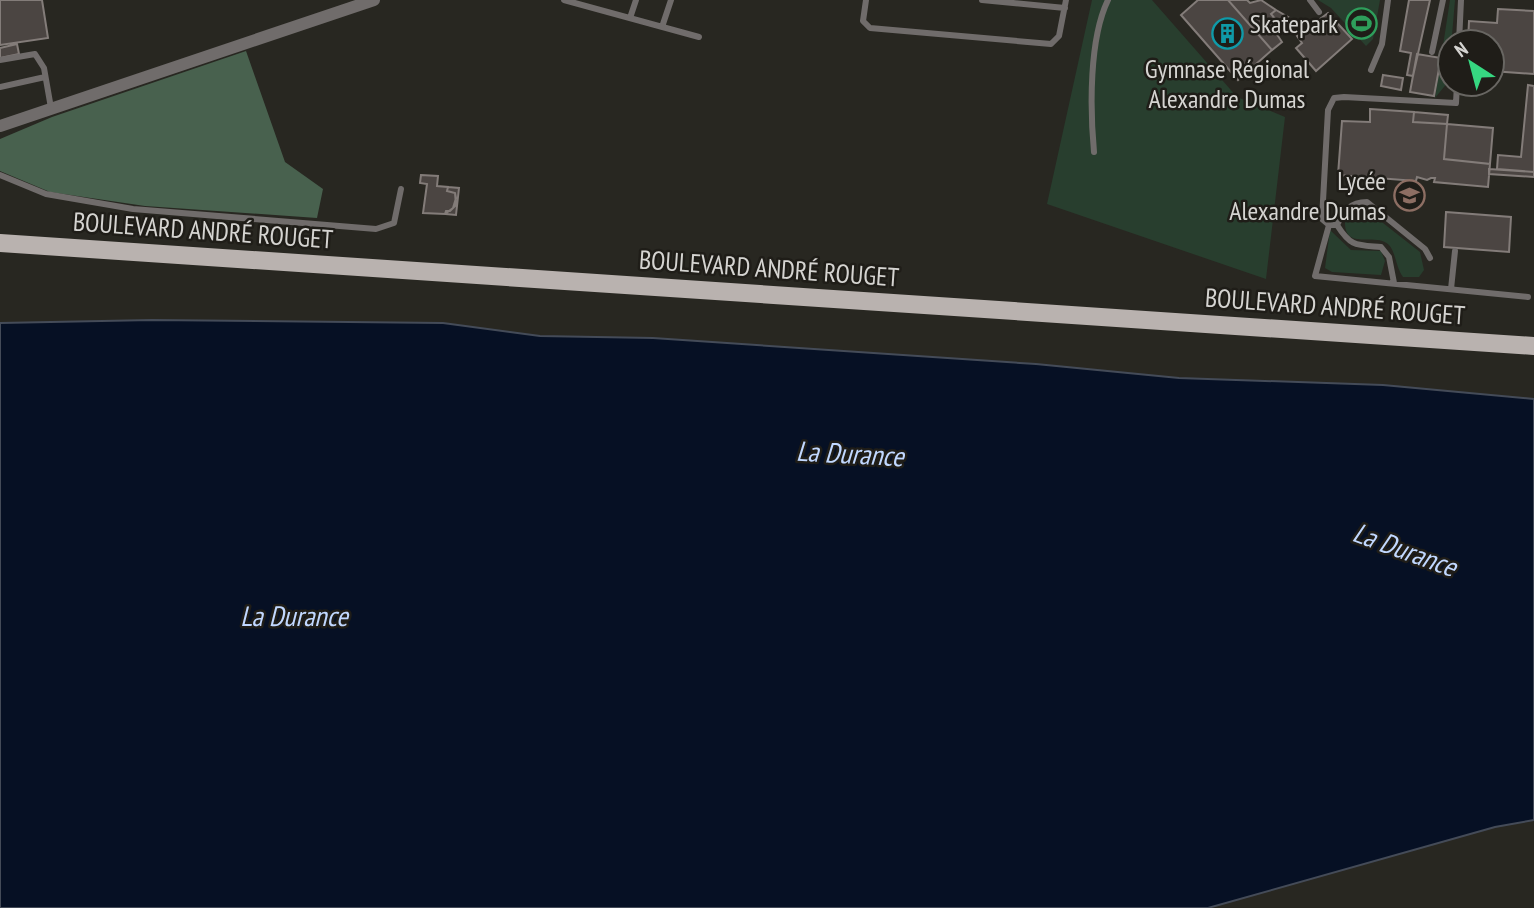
<svg xmlns="http://www.w3.org/2000/svg" width="1534" height="908" viewBox="0 0 1534 908" font-family="'PT Sans Narrow',sans-serif">
	<style>
		.green { fill: #283e2e }
		.forest { fill: #48614e }
		.water { fill: #061024; stroke: #444b58; stroke-width: 2 }
		.building { fill: #4b4542; stroke: #837c79; stroke-width: 2 }
		.lines { fill: none; stroke-linecap: round; stroke-linejoin: round }
		.service { stroke: #706c6b; stroke-width: 6 }
		.minor { stroke: #706c6b; stroke-width: 12 }
		.primary { stroke: #b9b2af; stroke-width: 18 }
		.labels { text-anchor: middle; dominant-baseline: central; stroke-width: 5; stroke-linejoin: round; paint-order: stroke }
		.poi-label { font-size: 26px; fill: #d5d4d1; stroke: #1f1d18; text-anchor: end }
		.street-label { font-size: 26px; fill: #d5d4d1; stroke: #1f1d18 }
		.water-label { font-size: 28px; font-style: italic; fill: #c1d8ff; stroke: #1f1d18 }
	</style>
	<rect width="100%" height="100%" fill="#282721"/>
	<path class="green" d="M 1092,0 L 1152,0 L 1237,97 L 1285,117 L 1266,279 L 1047,204 Z
		M 1318,0 L 1380,0 L 1373,39 L 1366,46 L 1331,8 Z
		M 1450,0 L 1455,0 L 1448,82 L 1435,98 Z
		M 1354,209 L 1369,212 L 1420,252 L 1424,270 L 1419,277 L 1403,277 C 1396,268 1396,253 1389,245 C 1375,231 1344,252 1345,221 Z
		M 1330,230 L 1351,250 L 1381,251 L 1385,261 L 1381,275 L 1332,272 L 1325,268 Z"/>
	<path class="forest" d="M 246,51 L 285,162 L 323,189 L 317,218 L 145,206 L 50,192 L 0,171 L 0,139 L 52,117 Z"/>
	<path class="water" d="M 152,320 L 443,323 L 540,336 L 653,338 L 1036,364 L 1179,378 L 1383,385 L 1534,399 L 1534,820 L 1495,827 L 1208,908 L 0,908 L 0,323 Z"/>
	<path class="building" d="M 0,0 L 42,0 L 48,38 L 0,45 Z
		M 1198,0 L 1228,0 L 1272,50 L 1238,80 L 1181,15 Z
		M 1228,0 L 1247,0 L 1250,3 L 1261,0 L 1276,10 L 1271,14 L 1280,25 L 1274,30 L 1282,42 L 1272,50 Z
		M 1409,0 L 1430,0 L 1413,76 L 1407,75 L 1411,53 L 1400,51 Z
		M 1498,9 L 1534,11 L 1534,74 L 1492,71 L 1492,42 L 1468,42 L 1469,21 L 1497,23 Z
		M 1276,10 L 1288,17 L 1280,25 L 1271,14 Z
		M 1328,13 L 1352,39 L 1316,71 L 1296,48 L 1302,43 L 1297,36 Z
		M 17,44 L 19,54 L 0,58 L 0,48 Z
		M 1417,54 L 1441,58 L 1434,96 L 1410,92 Z
		M 1383,75 L 1403,78 L 1401,90 L 1381,86 Z
		M 1528,85 L 1534,86 L 1534,172 L 1497,169 L 1498,155 L 1521,157 Z
		M 1370,109 L 1414,112 L 1413,122 L 1447,124 L 1444,159 L 1490,164 L 1488,187 L 1434,182 L 1435,178 L 1431,178 L 1427,180 L 1417,177 L 1416,181 L 1338,175 L 1342,121 L 1370,122 Z
		M 1414,112 L 1448,115 L 1447,124 L 1413,122 Z
		M 1447,124 L 1493,128 L 1490,164 L 1444,159 Z
		M 1489,169 L 1534,172 L 1534,177 L 1489,174 Z
		M 421,175 L 438,176 L 437,186 L 448,187 L 447,191 L 455,193 L 456,205 L 450,211 L 446,211 L 445,214 L 423,213 L 427,184 L 420,183 Z
		M 448,187 L 459,188 L 456,215 L 445,214 L 453,208 L 456,198 L 455,193 L 447,191 Z
		M 1446,212 L 1511,217 L 1509,252 L 1444,247 Z"/>
	<g class="lines">
		<path class="service" d="M 564,0 L 699,37
			M 866,0 L 863,21 L 870,28 L 1051,44 L 1059,36 L 1066,0
			M 982,0 L 1065,8
			M 1310,0 L 1319,12
			M 630,18 L 636,0
			M 662,27 L 671,0
			M 1459,42 L 1461,0
			M 1432,52 L 1443,0
			M 0,60 L 35,54 L 44,68 L 51,108
			M 1371,70 L 1382,44 L 1388,0
			M 0,87 L 45,77
			M 1094,152 C 1090,109 1089,39 1108,0
			M 0,175 L 46,194 L 133,209 L 376,229 L 394,223 L 401,189
			M 1329,225 L 1315,276 L 1528,297
			M 1337,225 C 1351,247 1356,245 1381,247 L 1389,257 L 1394,283
			M 1430,258 L 1425,249 L 1367,202 C 1350,202 1344,211 1337,225 L 1329,225 L 1322,219 L 1328,110 L 1334,98 L 1344,97 L 1456,103 L 1457,84
			M 1451,289 L 1455,251"/>
		<path class="minor" d="M 0,126 L 374,0"/>
		<path class="primary" d="M 0,243 L 1534,346"/>
	</g>
	<defs>
		<symbol id="stadium-ring" viewBox="-11 -11 22 22"><circle r="9.5" fill="#1f1d18" stroke="#2e9e5b" stroke-width="1.5"/><path d="M0-5a6.5 5 0 1 0 0 10a6.5 5 0 1 0 0-10ZM-3.5-1.8h7v3.6h-7Z" fill="#2e9e5b"/></symbol>
		<symbol id="building-ring" viewBox="-11 -11 22 22"><circle r="9.5" fill="#1f1d18" stroke="#0f9aa8" stroke-width="1.5"/><path d="M-4-6H4V6H1V3H-1V6H-4ZM-2.5-4.3h1.7v1.8h-1.7ZM.8-4.3h1.7v1.8H.8ZM-2.5-1h1.7V.8h-1.7ZM.8-1h1.7V.8H.8Z" fill="#0f9aa8"/></symbol>
		<symbol id="school-ring" viewBox="-11 -11 22 22"><circle r="9.5" fill="#1f1d18" stroke="#8d6e63" stroke-width="1.5"/><path d="M0-5L7-2L0 1L-7-2ZM-4 1L0 2.5L4 1V4Q0 6-4 4Z" fill="#8d6e63"/></symbol>
	</defs>
	<g fill-rule="evenodd">
		<use href="#stadium-ring" x="1344" y="6" width="35" height="35"/>
		<use href="#building-ring" x="1210" y="16" width="35" height="35"/>
		<use href="#school-ring" x="1392" y="178" width="35" height="35"/>
	</g>
	<g class="labels">
		<g class="poi-label">
			<text x="1338" y="23">Skatepark</text>
			<text x="1227" y="68" text-anchor="middle">Gymnase Régional<tspan x="1227" dy="30">Alexandre Dumas</tspan></text>
			<text x="1386" y="180">Lycée<tspan x="1386" dy="30">Alexandre Dumas</tspan></text>
		</g>
		<g class="street-label">
			<text transform="translate(203 230) rotate(4)">BOULEVARD ANDRÉ ROUGET</text>
			<text transform="translate(769 268) rotate(4)">BOULEVARD ANDRÉ ROUGET</text>
			<text transform="translate(1335 306) rotate(4)">BOULEVARD ANDRÉ ROUGET</text>
		</g>
		<g class="water-label">
			<text transform="translate(850 453) rotate(3)">La Durance</text>
			<text transform="translate(1405 549) rotate(20)">La Durance</text>
			<text x="294" y="615">La Durance</text>
		</g>
	</g>
	<g transform="translate(1471 63) rotate(324)"><circle r="33" fill="#1f1d18" stroke="#686662" stroke-width="2"/>
	<path d="M0-5L12 26L0 18L-12 26Z" fill="#36d881"/>
	<text y="-10" font-size="19" font-weight="bold" text-anchor="middle" fill="#d5d4d1">N</text>
	</g>
</svg>
